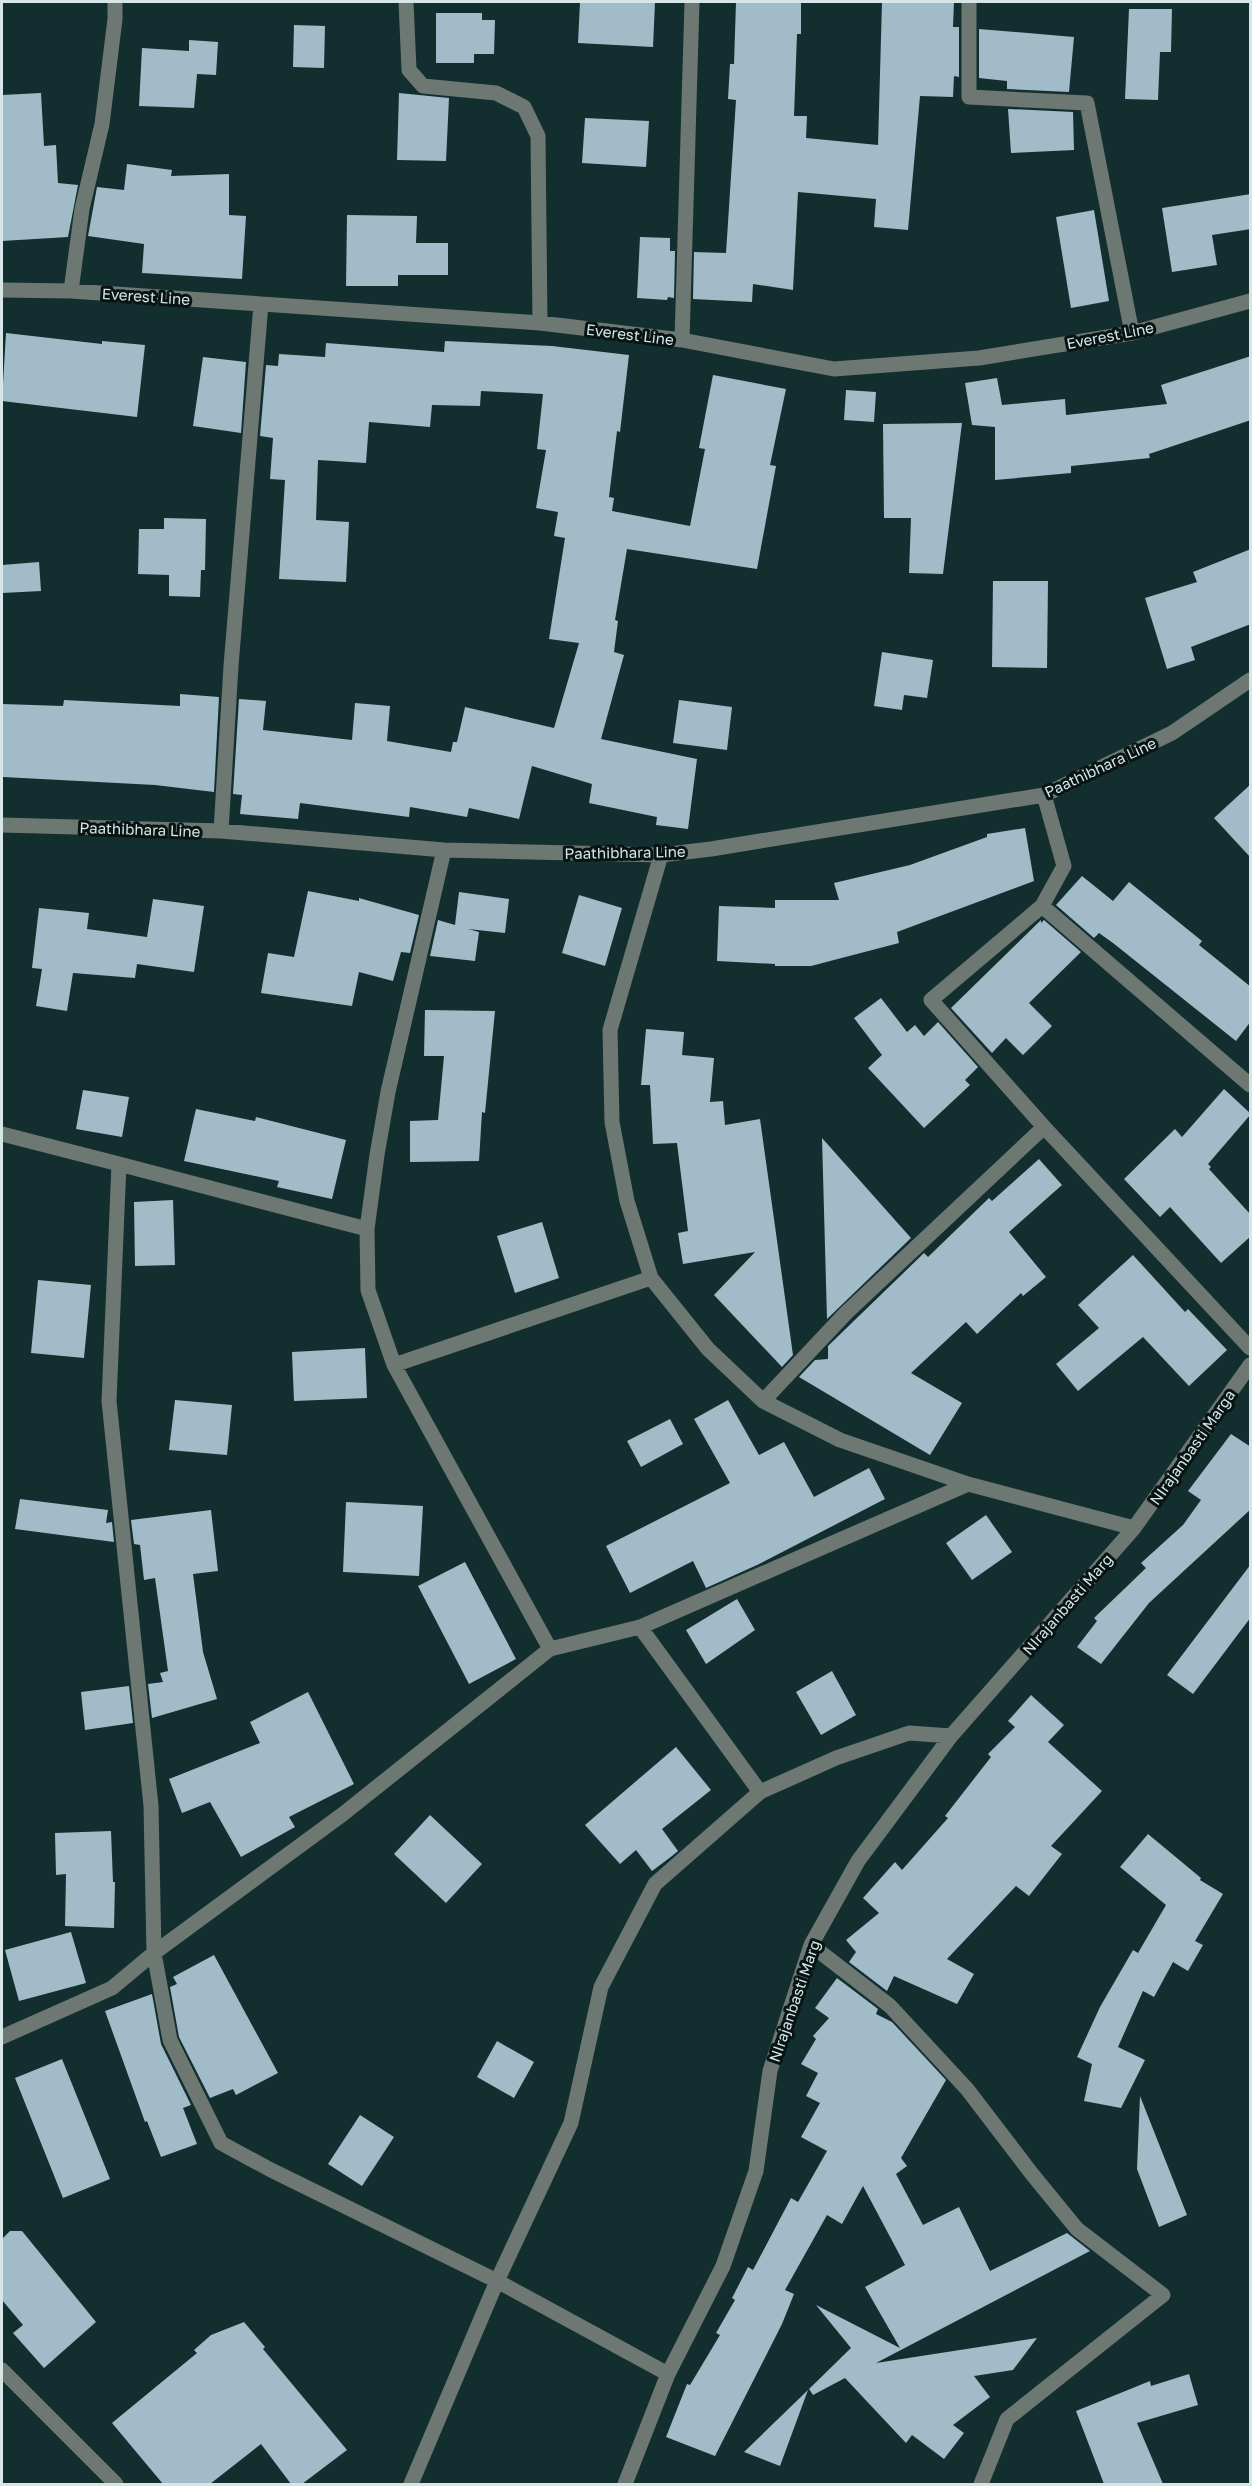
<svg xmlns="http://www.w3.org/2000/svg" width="1252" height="2486" viewBox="0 0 1252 2486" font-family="'Golos Text',sans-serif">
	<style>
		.building { fill: #a2bbc8 }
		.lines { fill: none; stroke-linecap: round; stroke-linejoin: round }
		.minor { stroke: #6d7873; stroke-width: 15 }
		.labels { text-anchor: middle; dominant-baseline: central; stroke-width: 6; stroke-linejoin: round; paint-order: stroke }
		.street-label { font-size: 15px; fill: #d6e6e6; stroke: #081414 }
	</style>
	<rect width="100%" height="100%" fill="#132e2f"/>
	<path class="building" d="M 580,2 L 655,2 L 653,47 L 578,43 Z
		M 736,2 L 801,2 L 801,34 L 797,34 L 794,116 L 807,116 L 806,138 L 878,145 L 882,2 L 954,2 L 953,27 L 959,27 L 959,77 L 954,76 L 953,97 L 920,96 L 908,230 L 874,227 L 876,199 L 798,192 L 793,290 L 753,284 L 752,302 L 693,299 L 694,252 L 726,253 L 736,100 L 728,99 L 730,64 L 734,64 Z
		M 1129,9 L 1172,9 L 1171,52 L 1160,52 L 1158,100 L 1125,99 Z
		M 436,13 L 482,13 L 482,20 L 495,20 L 494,54 L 474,54 L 474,63 L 436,63 Z
		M 294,25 L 325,26 L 324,68 L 293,67 Z
		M 979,29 L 1074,37 L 1069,92 L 1007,89 L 1007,81 L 979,78 Z
		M 189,40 L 218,42 L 216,75 L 197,74 L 194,108 L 139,106 L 142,48 L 189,51 Z
		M 41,93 L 44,146 L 56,145 L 58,183 L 78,185 L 68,237 L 2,241 L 2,95 Z
		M 399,93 L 449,98 L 446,161 L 397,160 Z
		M 1008,109 L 1073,112 L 1074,150 L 1011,153 Z
		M 585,118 L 649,121 L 646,167 L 582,163 Z
		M 127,164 L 172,170 L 171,176 L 229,174 L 229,215 L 246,216 L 242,279 L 142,273 L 144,244 L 88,236 L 97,187 L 124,190 Z
		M 1251,194 L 1251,229 L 1212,235 L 1217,265 L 1172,272 L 1162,208 Z
		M 1094,210 L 1109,301 L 1071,308 L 1056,217 Z
		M 347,215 L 417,216 L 416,243 L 448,243 L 448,275 L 398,275 L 398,286 L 346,286 Z
		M 640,237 L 670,238 L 670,251 L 675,251 L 674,298 L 668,297 L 667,300 L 637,298 Z
		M 6,333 L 102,344 L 102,341 L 145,345 L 137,417 L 2,401 Z
		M 445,341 L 552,346 L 629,355 L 620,432 L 617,431 L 609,497 L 614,498 L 612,511 L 690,526 L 705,449 L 699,448 L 713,375 L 786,389 L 770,465 L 776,466 L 757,569 L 627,549 L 615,620 L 618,621 L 614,652 L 624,655 L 601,739 L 697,759 L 688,829 L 656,825 L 657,817 L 589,803 L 592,784 L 532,766 L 519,819 L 469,808 L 467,817 L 410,807 L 409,817 L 300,803 L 298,819 L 240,814 L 242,795 L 233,794 L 239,699 L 266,701 L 263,730 L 352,740 L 355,703 L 390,706 L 387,741 L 451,752 L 453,742 L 457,742 L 465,707 L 554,728 L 579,643 L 549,639 L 565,538 L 554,536 L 558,512 L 536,508 L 546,450 L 537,449 L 543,394 L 481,391 L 480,406 L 432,405 L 430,427 L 369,422 L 366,463 L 318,460 L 316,520 L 349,522 L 346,582 L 279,579 L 285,480 L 270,479 L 273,438 L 260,436 L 266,365 L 278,366 L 279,354 L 325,357 L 326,343 L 444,352 Z
		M 1251,356 L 1251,420 L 1149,454 L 1150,458 L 1071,466 L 1071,473 L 995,480 L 995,427 L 972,425 L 965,383 L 997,378 L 1002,405 L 1065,399 L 1066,415 L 1167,404 L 1161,385 Z
		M 203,357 L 246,362 L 241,433 L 193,426 Z
		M 846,390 L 876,392 L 874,422 L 844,420 Z
		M 962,423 L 943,574 L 909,573 L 911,518 L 884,518 L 883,424 Z
		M 164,518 L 206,519 L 205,570 L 201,570 L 200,597 L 169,596 L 169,575 L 138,574 L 139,529 L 164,529 Z
		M 1251,549 L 1251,624 L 1191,647 L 1195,660 L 1167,669 L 1145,598 L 1197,582 L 1193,572 Z
		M 39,562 L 41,591 L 2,593 L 2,565 Z
		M 993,581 L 1048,581 L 1047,668 L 992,667 Z
		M 882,652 L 933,660 L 927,698 L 904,695 L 902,710 L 874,706 Z
		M 180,694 L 219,697 L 214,792 L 155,785 L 3,777 L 2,704 L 63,706 L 64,700 L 180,706 Z
		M 679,700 L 732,707 L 727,750 L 673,743 Z
		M 1251,784 L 1251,858 L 1214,818 Z
		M 1025,828 L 1034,881 L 897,932 L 899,943 L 811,966 L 775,966 L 775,964 L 717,961 L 719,906 L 775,908 L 775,900 L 839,900 L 834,883 L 910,865 L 987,837 L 987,834 Z
		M 1082,876 L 1113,901 L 1129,882 L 1202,941 L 1199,945 L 1251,987 L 1251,1021 L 1236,1041 L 1113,943 L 1099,933 L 1094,938 L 1056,905 Z
		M 308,891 L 359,901 L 359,898 L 419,915 L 410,953 L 401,952 L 393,981 L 359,972 L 352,1006 L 261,993 L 268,953 L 294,957 Z
		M 459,892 L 509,899 L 505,933 L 468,929 L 479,932 L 475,961 L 430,956 L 438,920 L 455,925 Z
		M 579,895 L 622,908 L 605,966 L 562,953 Z
		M 153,899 L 204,906 L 194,972 L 137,964 L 135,978 L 73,973 L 67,1011 L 36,1006 L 42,969 L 32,968 L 39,908 L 89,913 L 87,929 L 147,937 Z
		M 1041,920 L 1041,923 L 1044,920 L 1081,952 L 1029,1003 L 1052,1026 L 1023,1055 L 1006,1038 L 992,1053 L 951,1008 Z
		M 881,998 L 907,1032 L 915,1025 L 924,1036 L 938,1022 L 978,1067 L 965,1080 L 970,1085 L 924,1128 L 868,1068 L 882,1055 L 854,1018 Z
		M 425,1010 L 495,1011 L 485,1113 L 482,1112 L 479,1161 L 410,1162 L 410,1121 L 438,1120 L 444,1056 L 424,1056 Z
		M 646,1029 L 684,1032 L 682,1055 L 714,1058 L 710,1102 L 723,1101 L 725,1125 L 760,1119 L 793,1355 L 782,1367 L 714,1295 L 755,1252 L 683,1264 L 678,1233 L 688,1231 L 677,1143 L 653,1144 L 650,1085 L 641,1085 Z
		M 1224,1089 L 1251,1114 L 1208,1164 L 1211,1167 L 1209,1169 L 1251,1215 L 1251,1236 L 1221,1263 L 1170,1207 L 1160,1217 L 1124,1179 L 1175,1129 L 1182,1137 Z
		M 83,1090 L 129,1097 L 122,1137 L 76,1129 Z
		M 196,1109 L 255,1121 L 256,1117 L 346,1140 L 332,1199 L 277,1187 L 279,1181 L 184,1161 Z
		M 822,1138 L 911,1238 L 827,1319 Z
		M 1039,1159 L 1062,1185 L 1009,1232 L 1046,1277 L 1023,1296 L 1021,1293 L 977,1334 L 966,1322 L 911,1373 L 962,1403 L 930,1455 L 799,1377 L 815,1360 L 828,1359 L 828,1346 L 924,1253 L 928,1257 L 989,1198 L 992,1201 Z
		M 173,1200 L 175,1265 L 135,1266 L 134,1202 Z
		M 542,1222 L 559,1278 L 515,1293 L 497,1236 Z
		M 1133,1255 L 1185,1312 L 1188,1309 L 1227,1350 L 1189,1386 L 1143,1337 L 1078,1391 L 1056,1364 L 1099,1328 L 1078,1305 Z
		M 38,1280 L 91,1285 L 84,1358 L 31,1353 Z
		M 365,1348 L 367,1398 L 294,1401 L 292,1352 Z
		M 175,1400 L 232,1405 L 227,1455 L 169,1450 Z
		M 728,1400 L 759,1455 L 784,1442 L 814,1497 L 869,1468 L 885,1499 L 757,1565 L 706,1588 L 693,1561 L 630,1593 L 606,1546 L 730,1483 L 694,1419 Z
		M 670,1419 L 683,1444 L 641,1467 L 627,1441 Z
		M 1231,1434 L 1251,1447 L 1251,1509 L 1149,1603 L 1101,1664 L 1077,1647 L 1097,1621 L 1094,1618 L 1146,1568 L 1141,1563 L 1183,1525 L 1201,1500 L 1188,1491 Z
		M 20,1499 L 108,1510 L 106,1523 L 112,1522 L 114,1542 L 15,1529 Z
		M 346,1502 L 423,1506 L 419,1576 L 343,1572 Z
		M 211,1510 L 218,1571 L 193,1574 L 203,1652 L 217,1699 L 152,1718 L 148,1684 L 163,1682 L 160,1673 L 168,1671 L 155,1578 L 144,1580 L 140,1545 L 134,1544 L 131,1520 Z
		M 986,1515 L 1012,1552 L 972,1580 L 946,1543 Z
		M 465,1562 L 516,1659 L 469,1684 L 418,1586 Z
		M 1251,1564 L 1251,1617 L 1193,1694 L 1167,1675 Z
		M 737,1599 L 755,1630 L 706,1664 L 686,1630 Z
		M 832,1671 L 856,1715 L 821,1735 L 796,1692 Z
		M 129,1686 L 133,1723 L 85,1730 L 81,1692 Z
		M 308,1692 L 354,1784 L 289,1817 L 295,1827 L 241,1857 L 210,1802 L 182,1813 L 169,1779 L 260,1743 L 250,1722 Z
		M 1031,1695 L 1064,1725 L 1048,1742 L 1102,1791 L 1051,1846 L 1062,1854 L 1029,1896 L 1016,1886 L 947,1959 L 974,1974 L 957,2004 L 894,1976 L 887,1991 L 849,1962 L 856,1952 L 846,1940 L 879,1913 L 863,1898 L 895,1862 L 902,1870 L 948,1818 L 945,1816 L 991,1757 L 988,1754 L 1015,1727 L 1008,1721 Z
		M 676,1747 L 711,1790 L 662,1829 L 678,1851 L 672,1856 L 652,1871 L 636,1850 L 620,1864 L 585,1825 Z
		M 430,1815 L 482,1864 L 446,1903 L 394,1854 Z
		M 111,1831 L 113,1882 L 115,1882 L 114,1928 L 65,1926 L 66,1874 L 56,1875 L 55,1833 Z
		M 1148,1834 L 1201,1878 L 1200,1880 L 1223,1894 L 1195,1941 L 1203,1945 L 1188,1971 L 1173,1962 L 1154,1997 L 1143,1991 L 1118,2047 L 1145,2060 L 1121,2108 L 1084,2101 L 1092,2064 L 1077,2057 L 1100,2007 L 1133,1950 L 1138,1953 L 1166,1905 L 1120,1867 Z
		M 71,1932 L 86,1983 L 19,2001 L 5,1950 Z
		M 214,1955 L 278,2073 L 236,2095 L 233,2089 L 210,2098 L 179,2037 L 170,1987 L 177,1984 L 173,1977 Z
		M 837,1978 L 878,2009 L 876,2014 L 892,2022 L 946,2080 L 901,2158 L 907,2166 L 896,2174 L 923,2225 L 959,2207 L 990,2271 L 1067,2233 L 1090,2251 L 876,2363 L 1037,2338 L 1013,2370 L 974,2376 L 990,2397 L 953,2425 L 964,2433 L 944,2459 L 912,2435 L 906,2443 L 845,2378 L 813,2395 L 809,2389 L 851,2348 L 816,2305 L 900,2348 L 865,2287 L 905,2265 L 863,2186 L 842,2224 L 827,2215 L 785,2290 L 794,2294 L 782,2324 L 715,2456 L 666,2437 L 687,2384 L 690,2385 L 720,2335 L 716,2333 L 735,2300 L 732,2298 L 748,2267 L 753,2270 L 791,2198 L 798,2202 L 827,2151 L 801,2137 L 820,2103 L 806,2096 L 818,2073 L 801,2064 L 816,2039 L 813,2036 L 829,2018 L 815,2008 Z
		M 152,1994 L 161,2044 L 191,2105 L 183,2108 L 197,2144 L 161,2157 L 147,2121 L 145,2122 L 105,2011 Z
		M 497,2041 L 534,2062 L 514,2098 L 477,2077 Z
		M 62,2059 L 110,2179 L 63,2198 L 15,2078 Z
		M 1140,2096 L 1187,2215 L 1159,2227 L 1137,2169 Z
		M 360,2115 L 394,2137 L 362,2186 L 328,2164 Z
		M 10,2231 L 22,2231 L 96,2322 L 44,2368 L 13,2333 L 23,2325 L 2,2300 L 2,2239 Z
		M 244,2322 L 265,2347 L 263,2349 L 347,2450 L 302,2484 L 291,2484 L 261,2444 L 210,2484 L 163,2484 L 112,2423 L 197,2353 L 194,2350 L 211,2335 Z
		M 1189,2374 L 1198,2405 L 1137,2423 L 1163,2484 L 1104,2484 L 1076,2411 L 1150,2381 L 1151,2386 Z
		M 808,2390 L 780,2466 L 744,2452 Z"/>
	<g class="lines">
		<path class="minor" d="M 406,2 L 409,70 L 423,86 L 496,93 L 524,107 L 538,136 L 540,323
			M 969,2 L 969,97 L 1087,103 L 1132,333
			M 2,290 L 71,291 L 540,323 L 682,340 L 834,369 L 979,358 L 1132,333 L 1250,301
			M 71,291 L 82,209 L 102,124 L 115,19 L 115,2
			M 682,340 L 692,2
			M 1044,795 L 1064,866 L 1042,906 L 1250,1085
			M 2,825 L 221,831 L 444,850 L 661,855 L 711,849 L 1044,795 L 1172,733 L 1250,680
			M 221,831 L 231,666 L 261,304
			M 444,850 L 388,1092 L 377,1155 L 367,1229 L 368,1290 L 394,1365 L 550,1649
			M 661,855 L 610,1030 L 612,1122 L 627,1201 L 651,1278 L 708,1349 L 763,1401 L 840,1440 L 968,1484
			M 1042,906 L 931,1000 L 1044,1127 L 1250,1348
			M 2,1134 L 119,1164
			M 367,1229 L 119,1164 L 109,1401 L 151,1806 L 154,1953 L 170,2040 L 221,2143 L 271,2170 L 497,2281 L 668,2374
			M 394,1365 L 651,1278
			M 763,1401 L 846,1313 L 1044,1127
			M 640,1627 L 760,1792 L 836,1758 L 909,1733 L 951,1736
			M 811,1945 L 890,2006 L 967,2089 L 1032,2174 L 1077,2229 L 1163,2295 L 1007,2419 L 981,2484
			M 2,2037 L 112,1988 L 154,1953 L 343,1814 L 550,1649 L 640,1627 L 968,1484 L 1134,1528
			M 2,2370 L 116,2484
			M 411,2484 L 497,2281 L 571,2123 L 601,1987 L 655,1884 L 760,1792
			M 625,2484 L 668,2374 L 723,2266 L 756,2171 L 770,2071 L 811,1945 L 858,1861 L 951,1736 L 1134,1528 L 1250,1365"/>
	</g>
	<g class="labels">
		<g class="street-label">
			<text transform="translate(146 296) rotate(4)">Everest Line</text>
			<text transform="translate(630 334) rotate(7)">Everest Line</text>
			<text transform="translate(1110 335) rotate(-11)">Everest Line</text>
			<text transform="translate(1100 767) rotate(-25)">Paathibhara Line</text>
			<text transform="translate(140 829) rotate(2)">Paathibhara Line</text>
			<text transform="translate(625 852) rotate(-1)">Paathibhara Line</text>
			<text transform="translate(1192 1447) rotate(-55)">NIrajanbasti Marga</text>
			<text transform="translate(1067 1604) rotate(-49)">NIrajanbasti Marg</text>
			<text transform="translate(794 2001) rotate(-71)">NIrajanbasti Marg</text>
		</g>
	</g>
	<rect width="1252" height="2486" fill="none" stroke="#d6e6e6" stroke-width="6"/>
</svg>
